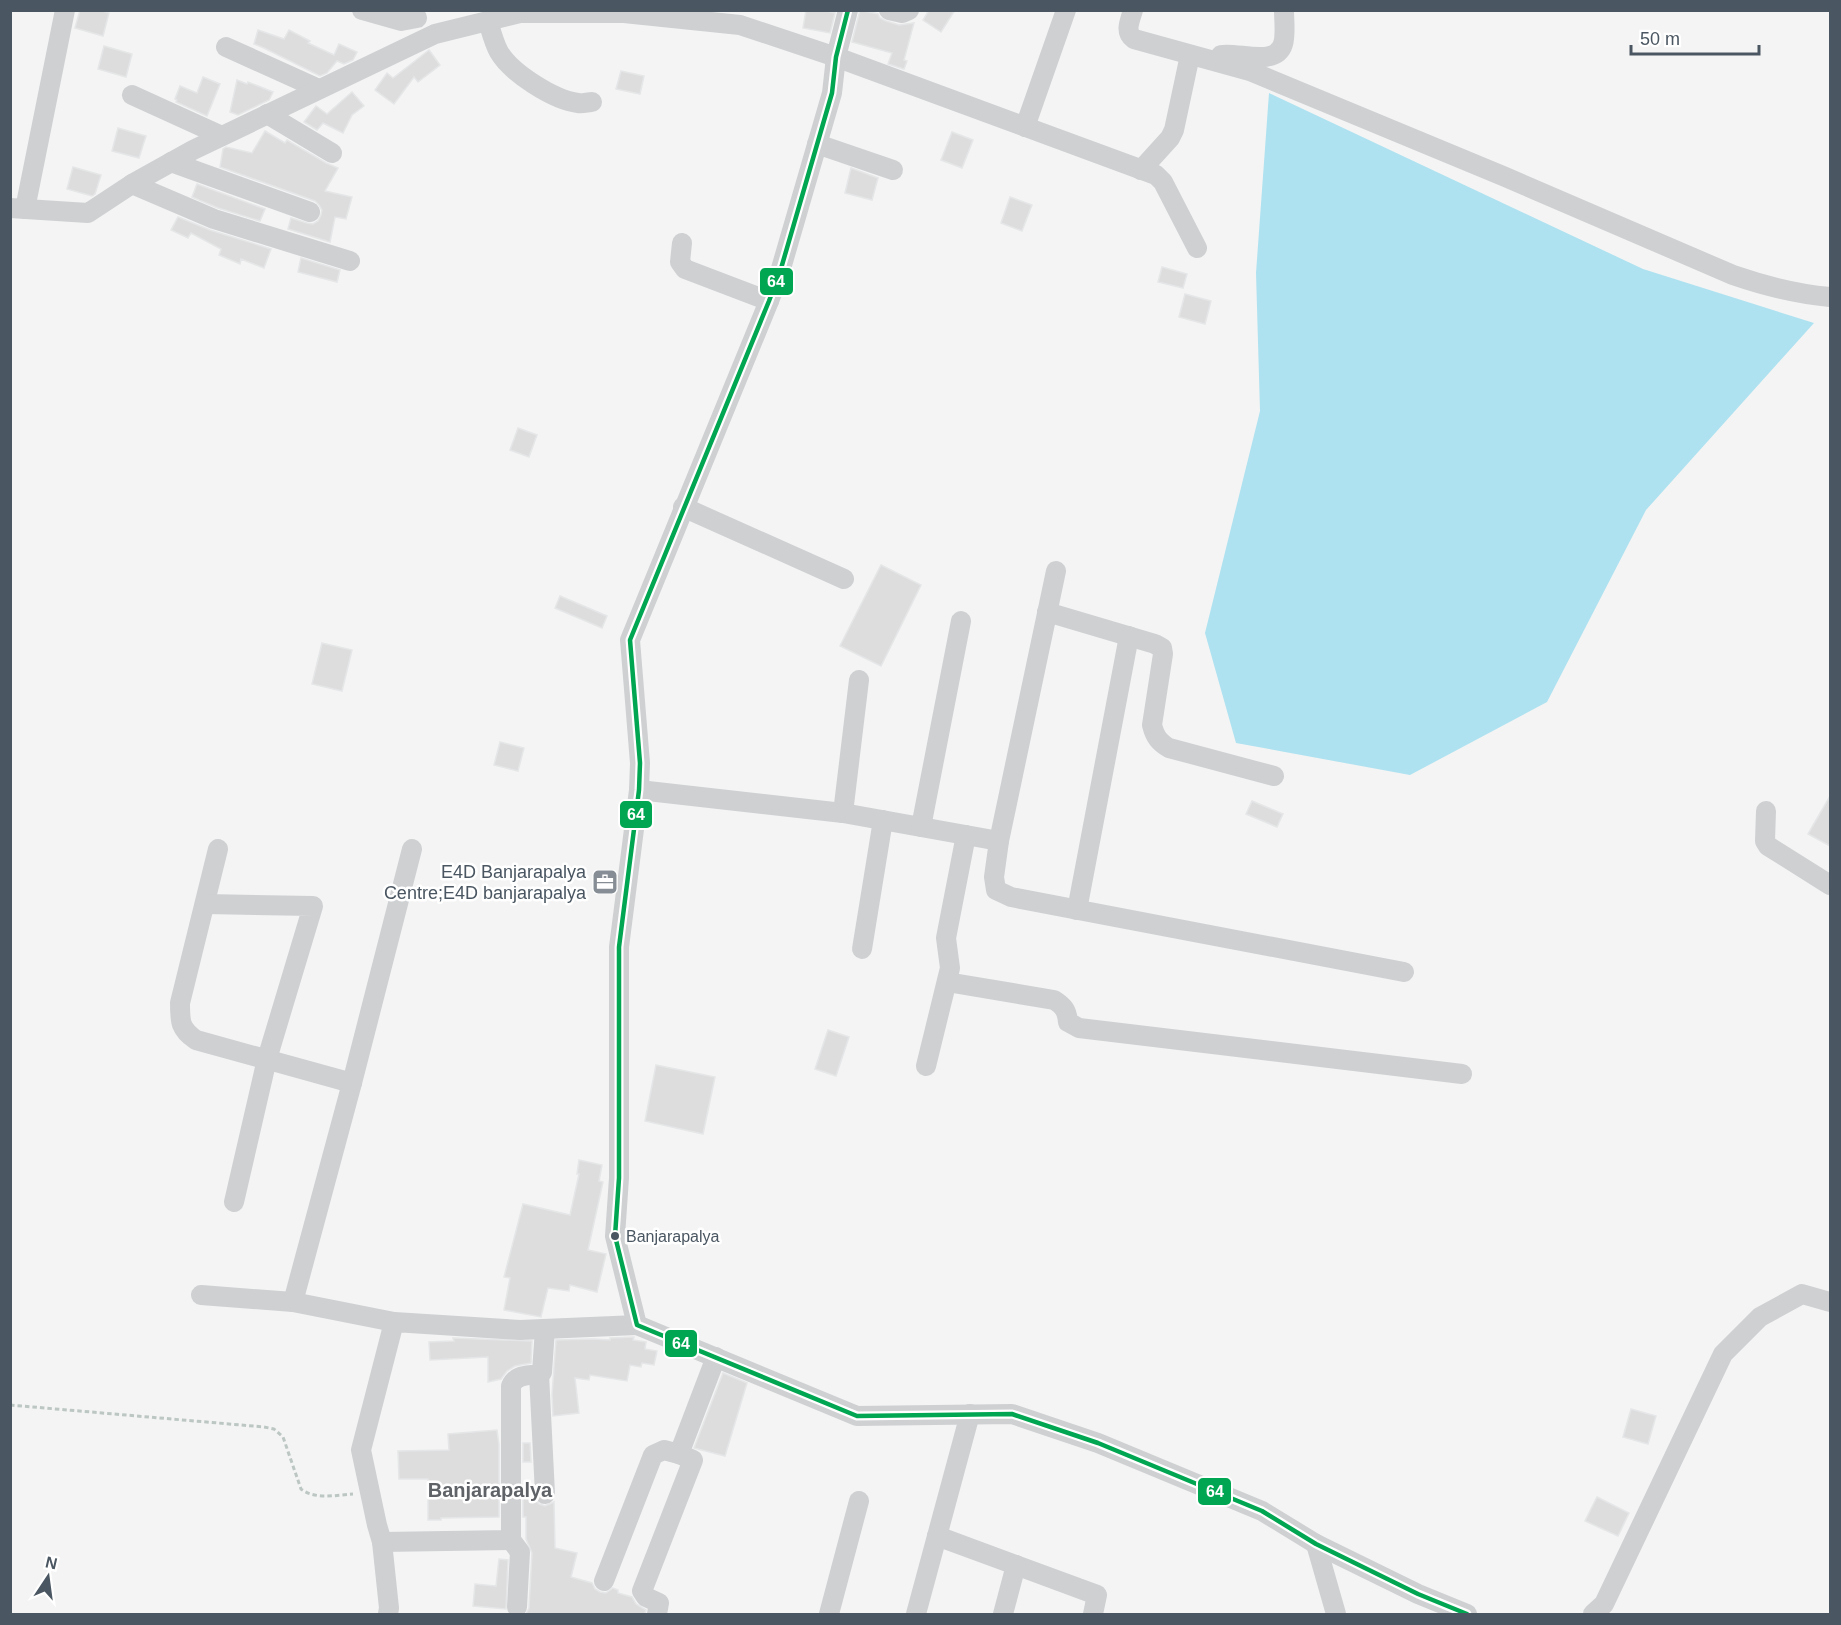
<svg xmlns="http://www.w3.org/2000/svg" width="1841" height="1625" font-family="Arial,sans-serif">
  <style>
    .water { fill: #aee2f0 }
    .building { fill: #ddddde; stroke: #e5e6e7; stroke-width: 1.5 }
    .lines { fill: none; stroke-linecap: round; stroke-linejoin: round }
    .path { stroke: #bcc7c4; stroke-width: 3; stroke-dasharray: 4.5 3; stroke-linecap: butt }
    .minor { stroke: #ced0d2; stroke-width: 20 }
    .bus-1-casing { stroke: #fff; stroke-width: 9 }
    .bus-1 { stroke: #00a651; stroke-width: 4.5 }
    .bus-dot { fill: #4a5661; stroke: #fff; stroke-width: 2 }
    .labels { text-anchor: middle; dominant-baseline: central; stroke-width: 5; stroke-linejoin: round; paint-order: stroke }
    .bus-label { font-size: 16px; fill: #4a5661; stroke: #fff; text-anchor: start }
    .poi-label { font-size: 18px; fill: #4a5661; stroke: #fff; text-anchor: end }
    .neighbourhood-label { font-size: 20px; font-weight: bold; fill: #5f6368; stroke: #fff }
    .line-badge { stroke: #fff; stroke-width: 2 }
    .badge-label { font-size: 16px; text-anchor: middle; font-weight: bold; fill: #fff }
  </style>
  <rect width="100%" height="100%" fill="#f4f4f4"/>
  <polygon class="water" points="1269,93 1643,269 1814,323 1646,510 1547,702 1410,775 1236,743 1205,633 1260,411 1256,273"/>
  <g class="building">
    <polygon points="80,10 100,10 109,13 103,36 75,28"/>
    <polygon points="806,10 823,10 835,13 830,33 803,28"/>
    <polygon points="860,10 878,14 880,18 886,21 899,25 914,23 904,60 907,61 904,69 888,64 892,53 852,42"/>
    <polygon points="929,10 955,10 941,32 923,20"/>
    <polygon points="258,30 284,39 289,30 310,41 308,43 334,55 339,44 357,52 353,60 344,64 337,61 327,73 320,76 264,48 254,44"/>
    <polygon points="104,46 132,54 126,77 98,69"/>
    <polygon points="429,50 440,65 418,82 414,77 394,104 375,90 387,73 393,78"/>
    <polygon points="621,71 644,76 640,94 616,89"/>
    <polygon points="203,77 220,84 207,116 176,102 177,100 175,99 180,86 197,93"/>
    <polygon points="237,80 247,84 248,82 273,92 269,100 238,115 230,112"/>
    <polygon points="352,92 364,106 352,115 343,133 323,123 317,130 304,122 316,106 327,114"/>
    <polygon points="118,128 146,136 139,158 112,151"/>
    <polygon points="265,131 285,143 287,140 326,163 338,168 325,191 352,197 346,219 335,217 330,242 288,229 291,218 307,223 313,224 318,221 321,215 322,210 319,205 315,201 220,167 223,149 226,147 252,153"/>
    <polygon points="952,132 973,140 962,168 941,160"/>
    <polygon points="73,167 101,175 95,194 92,196 67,189"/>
    <polygon points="851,168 878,178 872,200 845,193"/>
    <polygon points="197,184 265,209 260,221 218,208 192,197"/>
    <polygon points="1010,197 1032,205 1022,231 1001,223"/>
    <polygon points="178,217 210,230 271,249 264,268 241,259 240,264 219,255 221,249 191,233 188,238 171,230"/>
    <polygon points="301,258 340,270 337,282 298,272"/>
    <polygon points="1162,267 1187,274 1183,288 1158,282"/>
    <polygon points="1185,294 1211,301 1205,324 1179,317"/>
    <polygon points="518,428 537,435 529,457 510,450"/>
    <polygon points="881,565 921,585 881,666 840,646"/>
    <polygon points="560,596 607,616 602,628 555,608"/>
    <polygon points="322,643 352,650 342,691 312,684"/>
    <polygon points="500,742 524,748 518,771 494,765"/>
    <polygon points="1830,796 1830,846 1808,834"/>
    <polygon points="1252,801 1283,814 1277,827 1246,814"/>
    <polygon points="828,1030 849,1037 836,1076 815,1069"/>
    <polygon points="656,1065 715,1077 703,1134 645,1121"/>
    <polygon points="579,1160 602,1165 599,1181 603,1182 588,1250 606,1254 597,1292 570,1285 569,1291 548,1288 541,1317 504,1310 510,1278 504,1277 523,1204 570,1215 579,1174 577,1174"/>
    <polygon points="634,1337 633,1340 646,1342 645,1349 657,1351 654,1365 642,1363 641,1367 630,1365 627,1381 590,1375 589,1380 575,1378 579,1413 553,1416 552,1395 556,1340 593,1339 610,1340 610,1338"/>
    <polygon points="453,1338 532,1341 531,1363 515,1366 507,1371 501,1379 488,1382 488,1357 430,1360 429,1342 454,1341"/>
    <polygon points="723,1373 747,1383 725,1456 694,1448"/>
    <polygon points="1631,1409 1656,1416 1648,1444 1623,1437"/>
    <polygon points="497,1430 499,1445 499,1517 441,1518 441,1520 428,1520 428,1479 399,1479 398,1451 449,1450 448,1434"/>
    <polygon points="523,1443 530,1443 531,1462 523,1462"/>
    <polygon points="523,1497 534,1497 539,1504 545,1506 554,1502 555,1548 577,1553 571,1577 592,1583 595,1589 600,1592 606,1593 613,1588 618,1590 618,1593 632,1597 636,1604 646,1610 645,1614 526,1614 529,1608 532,1553 526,1539 526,1517 523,1517"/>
    <polygon points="1597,1497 1629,1513 1618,1536 1585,1521"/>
    <polygon points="499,1559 508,1560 506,1609 473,1606 475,1584 496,1586"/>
  </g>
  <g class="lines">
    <path class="path" d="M10,1405L264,1427L274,1429L283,1437L301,1489C315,1500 337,1495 353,1494"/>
    <g class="minor">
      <polyline points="362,10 401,21 417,18"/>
      <polyline points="848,10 836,57 832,93 780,272 769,301 630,640 640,763 639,790 619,947 619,1178 615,1236 637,1325 857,1416 1012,1414 1098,1443 1262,1511 1316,1544 1418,1594 1467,1614"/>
      <polyline points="889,10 902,13 909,10"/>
      <path d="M1133,10C1130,21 1124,32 1134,39L1250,71L1503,176L1733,275C1765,286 1797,294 1830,297"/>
      <path d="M488,21C491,31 494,43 499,52C511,73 554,100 578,103C582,104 588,102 592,102"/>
      <polyline points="226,47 319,89"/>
      <path d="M1221,55C1239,52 1276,67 1283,44C1286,35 1284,21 1284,10"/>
      <polyline points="132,95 222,136"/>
      <polyline points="267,114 332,153"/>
      <polyline points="1025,127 1066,10"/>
      <polyline points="817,144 893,170"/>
      <polyline points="171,162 310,212"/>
      <polyline points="1141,170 1170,138 1174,130 1190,55"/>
      <polyline points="132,184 214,219 350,261"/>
      <polyline points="10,208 88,213 132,184 193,150 435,34 520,13 624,13 740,25 836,57 1156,175 1163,182 1197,248"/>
      <polyline points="25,209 65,10"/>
      <polyline points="682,243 680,262 685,269 769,301"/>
      <polyline points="683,507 844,579"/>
      <polyline points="1056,571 999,841 994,877 996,890 1011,897 1404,972"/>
      <path d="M1047,612L1155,644L1162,648L1163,654L1152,725C1155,737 1159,742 1169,748L1274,776"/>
      <polyline points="639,790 843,813 999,841"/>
      <polyline points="1766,811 1765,841 1768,846 1830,885"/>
      <polyline points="843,813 859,680"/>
      <polyline points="921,827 961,621"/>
      <path d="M218,849L180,1003C180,1022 180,1029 196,1040L352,1083"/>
      <polyline points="205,904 313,906 267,1059 234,1202"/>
      <polyline points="1077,910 1129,636"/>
      <polyline points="862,949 883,820"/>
      <path d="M947,982L1054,1000C1064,1006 1067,1011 1068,1022L1079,1028L1462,1074"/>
      <polyline points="926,1066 950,968 946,938 966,835"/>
      <polyline points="201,1295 293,1302 394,1322"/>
      <polyline points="293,1302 352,1083 412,849"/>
      <polyline points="539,1374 545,1494"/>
      <polyline points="937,1536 1097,1595 1093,1614"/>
      <polyline points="511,1540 520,1552 517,1607"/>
      <path d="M382,1542L511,1540V1386C516,1374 528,1376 539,1374L542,1372L545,1329"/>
      <polyline points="1316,1544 1336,1614"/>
      <polyline points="604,1581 653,1455 664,1450 679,1454"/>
      <polyline points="388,1614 389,1608 382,1542 377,1525 361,1450 394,1322 520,1330 637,1325"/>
      <polyline points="657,1614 659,1603 646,1597 642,1591 693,1460 679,1454 716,1357"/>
      <polyline points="829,1614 859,1501"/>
      <polyline points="916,1614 970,1414"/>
      <polyline points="1003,1614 1016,1565"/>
      <polyline points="1593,1614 1604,1604 1723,1354 1760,1317 1802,1294 1830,1302"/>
    </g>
    <g class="bus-1-casing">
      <polyline id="bus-1" points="848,10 836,57 832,93 780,272 769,301 630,640 640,763 639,790 619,947 619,1178 615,1236 637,1325 857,1416 1012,1414 1098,1443 1262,1511 1316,1544 1418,1594 1467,1614"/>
    </g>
    <use href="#bus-1" class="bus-1"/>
  </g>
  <defs>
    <g id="office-square" transform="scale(1.35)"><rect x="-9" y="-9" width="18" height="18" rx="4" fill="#868d94" stroke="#fff"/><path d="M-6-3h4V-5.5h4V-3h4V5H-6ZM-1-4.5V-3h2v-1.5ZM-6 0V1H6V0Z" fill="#fff"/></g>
  </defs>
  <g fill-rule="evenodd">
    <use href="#office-square" x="605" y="882"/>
  </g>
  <circle class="bus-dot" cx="615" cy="1236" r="5"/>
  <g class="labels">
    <g class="bus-label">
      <text x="626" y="1236">Banjarapalya</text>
    </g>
    <g class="poi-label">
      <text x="586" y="872">E4D Banjarapalya<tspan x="586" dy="21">Centre;E4D banjarapalya</tspan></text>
    </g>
    <g class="neighbourhood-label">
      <text x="490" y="1490">Banjarapalya</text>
    </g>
  </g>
  <g class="line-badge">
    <rect x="759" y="267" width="35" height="29" rx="6" fill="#00a651"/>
    <rect x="619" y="800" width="34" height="29" rx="6" fill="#00a651"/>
    <rect x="664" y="1329" width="34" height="29" rx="6" fill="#00a651"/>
    <rect x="1197" y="1477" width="35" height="29" rx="6" fill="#00a651"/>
  </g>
  <g class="badge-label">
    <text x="776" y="287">64</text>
    <text x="636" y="820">64</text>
    <text x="681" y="1349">64</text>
    <text x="1215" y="1497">64</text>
  </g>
  <rect width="1841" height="1625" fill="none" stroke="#4a5661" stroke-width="24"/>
  <g transform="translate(48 1577) rotate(13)" stroke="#ffffff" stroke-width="4.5" paint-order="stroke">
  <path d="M0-4.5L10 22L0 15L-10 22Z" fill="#4a5661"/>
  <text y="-9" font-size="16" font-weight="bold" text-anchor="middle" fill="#4a5661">N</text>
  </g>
  <path d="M1631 45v9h128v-9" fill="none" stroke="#4a5661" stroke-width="3"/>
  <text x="1640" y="45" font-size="18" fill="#4a5661" stroke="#ffffff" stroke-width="4.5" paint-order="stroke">50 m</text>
</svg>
